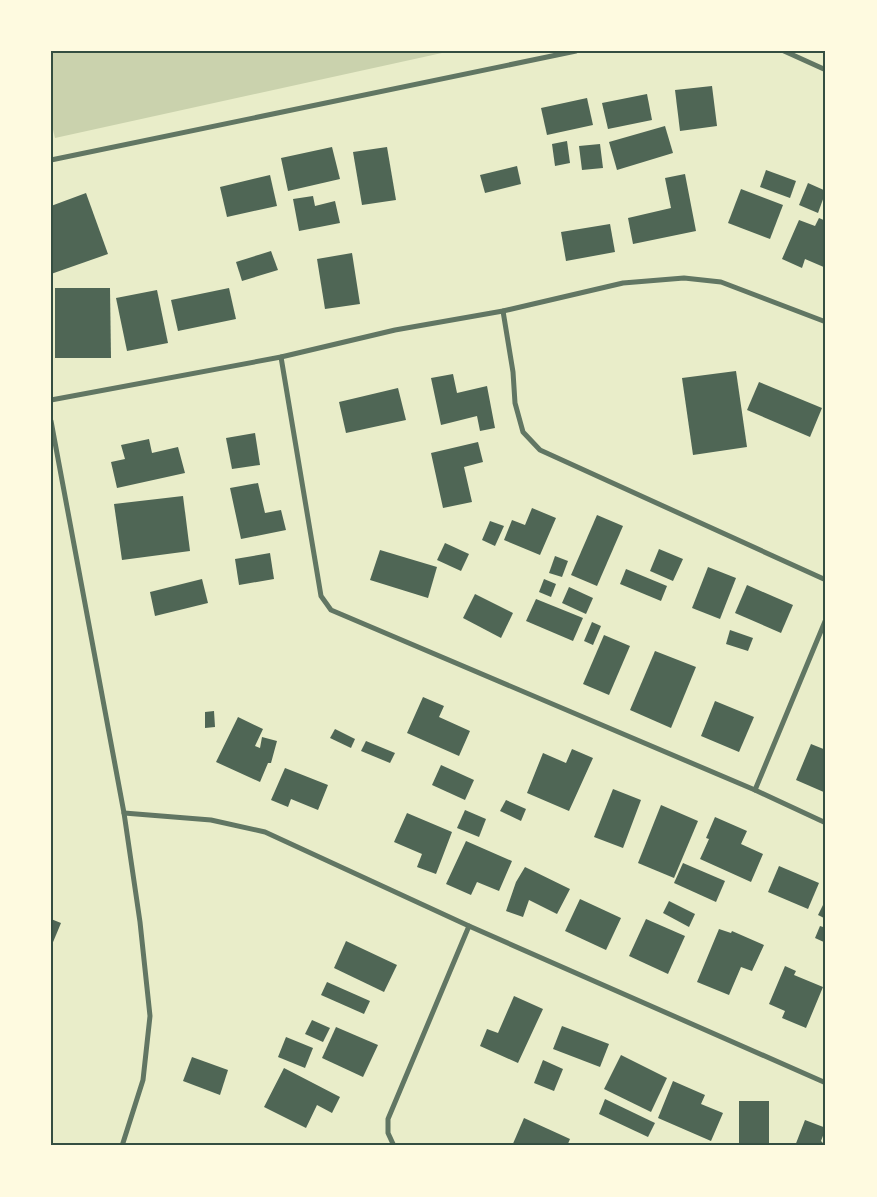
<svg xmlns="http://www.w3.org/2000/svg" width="877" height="1197" font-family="Merriweather,serif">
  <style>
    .green { fill: #cad2ad }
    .building { fill: #4f6655 }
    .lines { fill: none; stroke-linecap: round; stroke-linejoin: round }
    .minor { stroke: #617663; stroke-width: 5 }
    .neatline { fill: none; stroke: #344e41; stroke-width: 2 }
  </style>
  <rect width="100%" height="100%" fill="#e9edc9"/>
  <polygon class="green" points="51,51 451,51 55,138 51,121"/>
  <g class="building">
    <polygon points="712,86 717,126 680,131 675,90"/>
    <polygon points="647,94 652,120 608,129 602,103"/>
    <polygon points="587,98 593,125 547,135 541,108"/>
    <polygon points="665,126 673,153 617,170 609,142"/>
    <polygon points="567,141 570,163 555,166 552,144"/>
    <polygon points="600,144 603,168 582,170 579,146"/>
    <polygon points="332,147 340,179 288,191 281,158"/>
    <polygon points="387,147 396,200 362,205 353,152"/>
    <polygon points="517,166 521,184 485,193 480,175"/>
    <polygon points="766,170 796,181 790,198 760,187"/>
    <polygon points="685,174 696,231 633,244 628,218 671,208 665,178"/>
    <polygon points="270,175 277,206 227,217 220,187"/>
    <polygon points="808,183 826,191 818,213 799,205"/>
    <polygon points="741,189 783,205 770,239 728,223"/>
    <polygon points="86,193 108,254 51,274 51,206"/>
    <polygon points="313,196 315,206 335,201 340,223 299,231 293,199"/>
    <polygon points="819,218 826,221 826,268 805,259 802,268 782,259 799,220 815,226"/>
    <polygon points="610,224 615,252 566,261 561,232"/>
    <polygon points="271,251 278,270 242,281 236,262"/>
    <polygon points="352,253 360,304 325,309 317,259"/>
    <polygon points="55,288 110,288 111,358 55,358"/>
    <polygon points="229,288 236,319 178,331 171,300"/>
    <polygon points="157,290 168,343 127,351 116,298"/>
    <polygon points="736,371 747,447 693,455 682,378"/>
    <polygon points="453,374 457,393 487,386 495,428 480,431 477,416 441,425 431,378"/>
    <polygon points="759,382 822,408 810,437 747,410"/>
    <polygon points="398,388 406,420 346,433 339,402"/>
    <polygon points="255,433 260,465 232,469 226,438"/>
    <polygon points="149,439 152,453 178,447 185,473 117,488 111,462 125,459 121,445"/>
    <polygon points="478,442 483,462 464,467 472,502 443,508 431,453"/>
    <polygon points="258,483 265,513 281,510 286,530 241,539 230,488"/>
    <polygon points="183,496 190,551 122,560 114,504"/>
    <polygon points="532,508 556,518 540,555 504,540 512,520 525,525"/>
    <polygon points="597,515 623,526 597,586 571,575"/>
    <polygon points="490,521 504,526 495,546 482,540"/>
    <polygon points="445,543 469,554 461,571 437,560"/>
    <polygon points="659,549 683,559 673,581 650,571"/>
    <polygon points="380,550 437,567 428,598 370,580"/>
    <polygon points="270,553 274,579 239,585 235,559"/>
    <polygon points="555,556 568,561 562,577 549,573"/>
    <polygon points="708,567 736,578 720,619 692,608"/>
    <polygon points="626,569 667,586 661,601 620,584"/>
    <polygon points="202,579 208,603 155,616 150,592"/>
    <polygon points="544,579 556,584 551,597 539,592"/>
    <polygon points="747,585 793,605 781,633 735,613"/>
    <polygon points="569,587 593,598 586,614 562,603"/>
    <polygon points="475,594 513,613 501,638 463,618"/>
    <polygon points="536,599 583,618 573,641 526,621"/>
    <polygon points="592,622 601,626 593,645 584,641"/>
    <polygon points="730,630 753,638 748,651 726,644"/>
    <polygon points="604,635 630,646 609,695 583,684"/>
    <polygon points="655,651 696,667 671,728 630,710"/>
    <polygon points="423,697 444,706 439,717 470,731 459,756 407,733"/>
    <polygon points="715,701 754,717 739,752 701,736"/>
    <polygon points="214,711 215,727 205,728 205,712"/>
    <polygon points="238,717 263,729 255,746 260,748 262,737 277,741 271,763 268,763 260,782 216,762"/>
    <polygon points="335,729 355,739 351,748 330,738"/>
    <polygon points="366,741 395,753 390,763 361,751"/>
    <polygon points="811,744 826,750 826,793 796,780"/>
    <polygon points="572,749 593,758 569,811 527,793 543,753 566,763"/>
    <polygon points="441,765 474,780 465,800 432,785"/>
    <polygon points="285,768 328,785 318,810 291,799 288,807 271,800"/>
    <polygon points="613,789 641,800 623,848 594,837"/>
    <polygon points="506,800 526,809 521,821 500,811"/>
    <polygon points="661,805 698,821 674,878 638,863"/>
    <polygon points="465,810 486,819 479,837 457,828"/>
    <polygon points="407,813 452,832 436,874 417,867 422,854 394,842"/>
    <polygon points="715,817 747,831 741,844 763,854 751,882 700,859 709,839 706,838"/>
    <polygon points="466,841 512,861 499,891 477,882 471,895 446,884"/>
    <polygon points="683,863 725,881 716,902 674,883"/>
    <polygon points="779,866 819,883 808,909 768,892"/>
    <polygon points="525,867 570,889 557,914 529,900 523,917 506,911 516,882"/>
    <polygon points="580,899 621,918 606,950 565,931"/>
    <polygon points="826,899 826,919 818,915"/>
    <polygon points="669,901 695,914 689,927 663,913"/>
    <polygon points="51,919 61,923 51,947"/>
    <polygon points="646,919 685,936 668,974 629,956"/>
    <polygon points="820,926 826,928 826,943 815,938"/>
    <polygon points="719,929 731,933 732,931 764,945 752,971 741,967 729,995 697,982"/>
    <polygon points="346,941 397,965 384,992 334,968"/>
    <polygon points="785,966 796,971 794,975 823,987 806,1028 782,1018 785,1011 769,1004"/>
    <polygon points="327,982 370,1001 364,1014 321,995"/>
    <polygon points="514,996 543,1009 518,1063 480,1046 487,1029 498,1033"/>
    <polygon points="312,1020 330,1028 323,1042 305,1034"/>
    <polygon points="562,1026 609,1044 600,1067 553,1049"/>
    <polygon points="336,1027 378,1045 363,1077 322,1058"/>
    <polygon points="286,1037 313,1048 305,1068 278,1057"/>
    <polygon points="621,1055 667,1078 651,1112 604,1089"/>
    <polygon points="192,1057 228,1070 220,1095 183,1081"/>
    <polygon points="543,1060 563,1069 554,1091 534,1083"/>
    <polygon points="284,1068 340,1097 332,1113 317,1105 306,1128 264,1107"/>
    <polygon points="673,1081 705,1095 701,1104 723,1113 711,1141 658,1118"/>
    <polygon points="605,1099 655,1123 648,1137 599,1114"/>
    <rect x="739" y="1101" width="30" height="45"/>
    <polygon points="524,1118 570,1139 567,1146 512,1146"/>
    <polygon points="805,1120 826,1128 821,1141 826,1146 795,1146"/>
  </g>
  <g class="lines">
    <g class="minor">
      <polyline points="784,51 826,70"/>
      <polyline points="51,160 576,51"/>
      <polyline points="503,311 513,372 515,403 523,432 540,450 826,580"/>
      <polyline points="281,357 321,596 331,610 755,790 826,823"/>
      <polyline points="51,400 281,357 395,330 503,311 623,283 684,278 721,282 826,322"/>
      <polyline points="51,421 124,813 140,922 150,1016 143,1080 122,1146"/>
      <polyline points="755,790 826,619"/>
      <polyline points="124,813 211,820 265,832 469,926 826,1083"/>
      <polyline points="394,1146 388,1133 388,1119 469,926"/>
    </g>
  </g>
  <rect width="877" height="1197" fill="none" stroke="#fefae0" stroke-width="105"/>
  <rect x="52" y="52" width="772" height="1092" class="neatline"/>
</svg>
